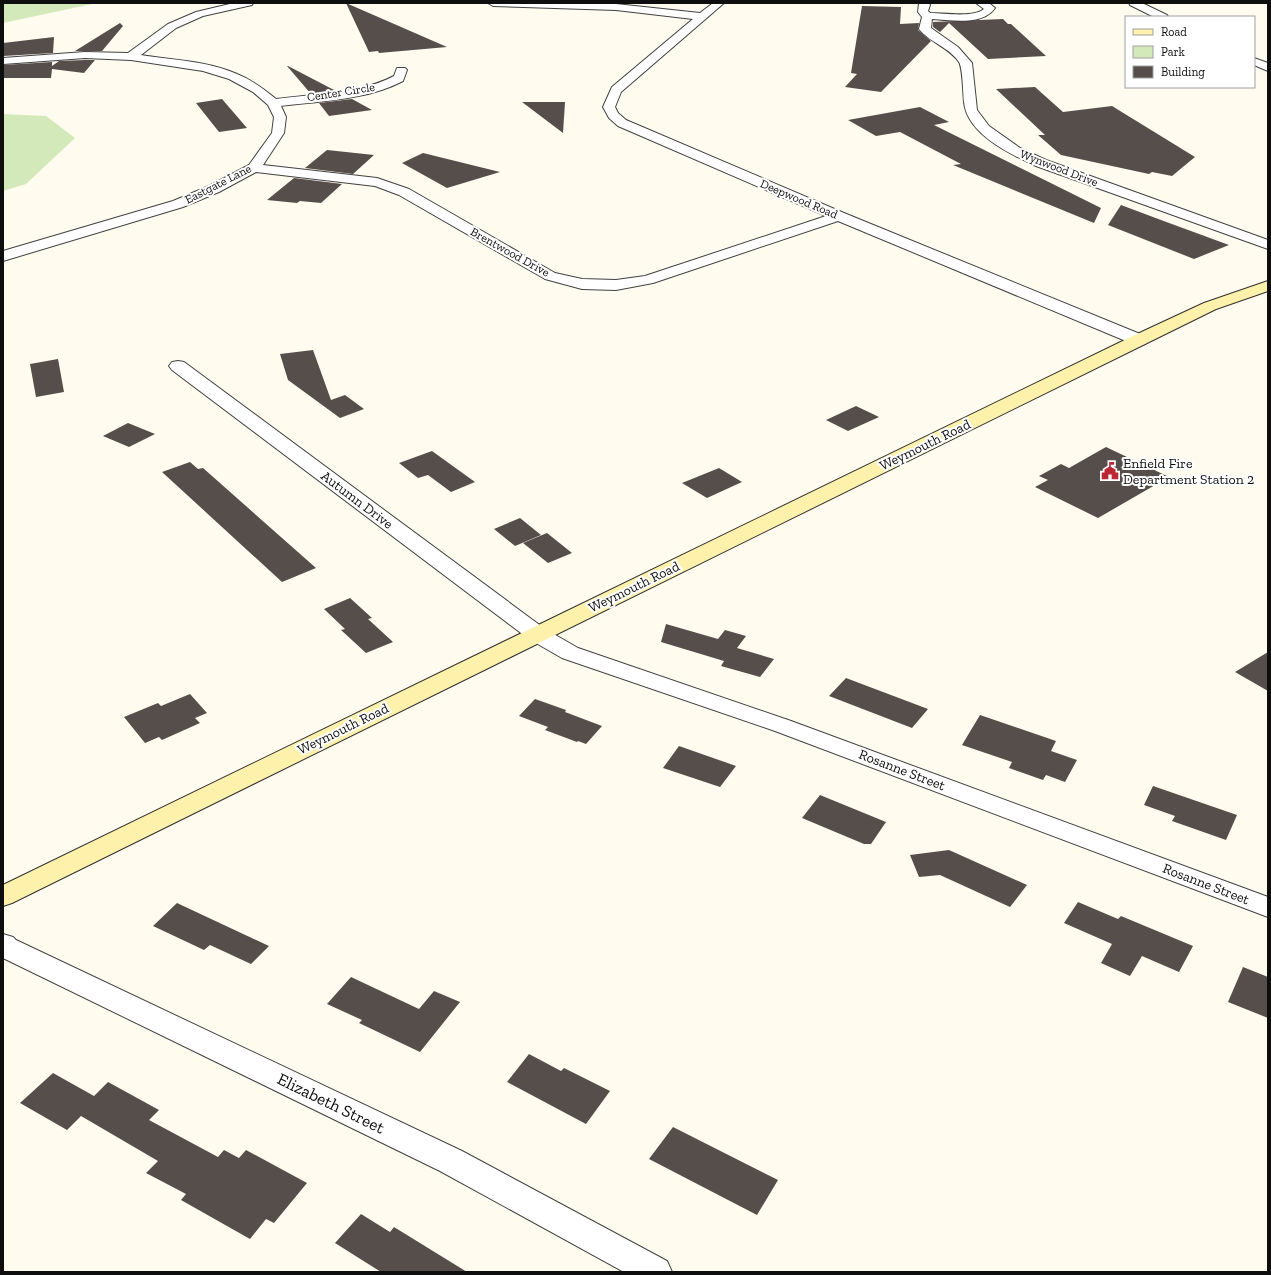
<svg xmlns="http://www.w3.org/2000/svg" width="1271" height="1275" font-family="'Zilla Slab',serif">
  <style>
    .green { fill: #d4e9b9 }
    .building { fill: #564e4a }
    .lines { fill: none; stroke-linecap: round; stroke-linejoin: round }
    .street-casing { stroke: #414141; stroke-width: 2 }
    .secondary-casing { stroke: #303030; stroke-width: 2 }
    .street { fill: #fff; fill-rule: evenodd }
    .secondary { fill: #fef1ab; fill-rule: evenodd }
    .labels { text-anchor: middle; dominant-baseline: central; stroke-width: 4; stroke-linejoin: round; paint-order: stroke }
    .far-street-label { font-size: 12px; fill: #0e0e0e; stroke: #fff }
    .street-label { font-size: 14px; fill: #0e0e0e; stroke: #fff }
    .poi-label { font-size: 14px; fill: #0e0e0e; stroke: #fff; text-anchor: start }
    .near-street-label { font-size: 17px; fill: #0e0e0e; stroke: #fff }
  </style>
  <rect width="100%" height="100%" fill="#fffbef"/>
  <g class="green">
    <polygon points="3,3 90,3 92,4 3,23"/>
    <polygon points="3,114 46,116 75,138 26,184 3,191"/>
  </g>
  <g class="building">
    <polygon points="346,3 447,47 379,53 378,51 369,52"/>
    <polygon points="862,6 901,7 900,24 919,23 918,30 931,41 881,92 845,87 857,74 851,73"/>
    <polygon points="1003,19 1008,24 1011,24 1046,56 988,59 949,23 940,32 933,27 933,22"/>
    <polygon points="120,23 123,26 102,51 75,51"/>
    <polygon points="54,37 53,53 3,56 3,43"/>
    <polygon points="85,60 95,60 84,73 52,69 51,78 3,78 3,65 52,62 52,66 59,61"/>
    <polygon points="287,66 288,66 336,91 311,94"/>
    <polygon points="1035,87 1063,112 1112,106 1195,157 1172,176 1152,172 1149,174 1061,155 1038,135 1045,135 996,89"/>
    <polygon points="222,99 247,128 219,132 196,103"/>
    <polygon points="352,99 372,110 329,116 319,103"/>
    <polygon points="522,102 565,102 563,133"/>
    <polygon points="920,107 949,122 934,125 1101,208 1094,223 953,165 961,164 900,132 876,136 848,120"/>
    <polygon points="327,150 374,155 353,174 305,168"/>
    <polygon points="423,153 500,172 447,188 402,163"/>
    <polygon points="294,178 342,184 321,203 300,201 297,203 267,200"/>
    <polygon points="1121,205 1161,220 1229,245 1194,259 1108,225"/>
    <polygon points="313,350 331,400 345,395 364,409 340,418 288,380 280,354"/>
    <polygon points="58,359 64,392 36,397 30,364"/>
    <polygon points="856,406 879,417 848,431 826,420"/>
    <polygon points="128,423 155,434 129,447 103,436"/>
    <polygon points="1106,447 1169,477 1098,518 1035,487 1048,480 1039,476 1061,464 1069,468"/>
    <polygon points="432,451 475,482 451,492 428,475 418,478 399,463"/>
    <polygon points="190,462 198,469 203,468 316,568 282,582 162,472"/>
    <polygon points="719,468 742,482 707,498 682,483"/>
    <polygon points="520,518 541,535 515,546 494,529"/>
    <polygon points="547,533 572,553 548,563 523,543"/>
    <polygon points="350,598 372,618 368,619 393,642 366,653 341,630 345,629 324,609"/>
    <polygon points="666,624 718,639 725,630 746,636 737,648 774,659 760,677 721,666 724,661 661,642"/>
    <polygon points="1268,652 1268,691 1235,672"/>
    <polygon points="846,678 928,709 912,728 829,696"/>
    <polygon points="190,694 207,713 195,718 200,723 162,740 159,737 145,743 124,717 158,703 161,706"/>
    <polygon points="535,699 566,710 565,712 602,726 586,744 578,741 577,742 545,730 548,727 519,716"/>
    <polygon points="980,715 1056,741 1051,751 1077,760 1065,782 1046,775 1043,780 1009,768 1012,762 962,745"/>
    <polygon points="679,746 736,766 720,787 663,768"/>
    <polygon points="1153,786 1237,815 1226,840 1172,821 1175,816 1144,805"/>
    <polygon points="820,795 886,822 871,844 864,844 802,818"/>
    <polygon points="949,850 1027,885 1010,907 940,875 919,877 910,855"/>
    <polygon points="1078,902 1118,919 1121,916 1193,946 1179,972 1142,956 1130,976 1101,963 1112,944 1064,923"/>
    <polygon points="177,903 269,946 251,964 210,945 204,950 153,926"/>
    <polygon points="1243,967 1268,977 1268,1018 1228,1002"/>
    <polygon points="351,977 419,1009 434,991 460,1002 420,1052 359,1023 362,1020 327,1004"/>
    <polygon points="529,1054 561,1071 564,1068 610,1091 586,1124 507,1082"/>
    <polygon points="53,1073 94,1096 108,1082 159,1110 149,1120 218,1157 224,1150 239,1158 246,1150 307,1183 274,1223 266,1219 250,1239 181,1200 186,1194 146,1173 158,1161 81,1116 67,1130 20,1103"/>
    <polygon points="673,1127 778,1180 757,1215 649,1159"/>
    <polygon points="361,1214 390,1232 394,1227 467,1272 381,1272 335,1243"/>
  </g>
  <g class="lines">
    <g class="street-casing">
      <g id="street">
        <path d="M234,3H253L252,5L203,16L176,28L141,55C172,60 208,61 237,74C252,80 264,89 276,99C313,94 360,94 394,76L397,68H405L407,70L403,81C367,100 321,101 281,106L286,117L284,133L263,165L377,178L409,189L555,273L582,279L616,280L645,276L826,216L618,126L609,118L603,107L612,87L693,19L616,10L493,6L488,3L616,4L700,13L713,3H724L621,92L615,107L618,113L626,120L844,213L1145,336L1147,340L1145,344L1139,345L1133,344L838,221L653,283L616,290L582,289L545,279L399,195L375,186L256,172L219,192L183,207L3,261V251L173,201L209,186L249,165L272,133L274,117L268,105L253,92L229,79L203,71L131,60L85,58L3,64V58L85,52L128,53L168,24L196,12Z"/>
        <path d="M919,3H929L930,5L928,11L930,13C944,13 973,18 984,9L976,3H989L995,8C983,26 951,20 932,19L931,28L958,47L972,63L977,110L989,126L1020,148L1046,160L1268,240V249L1036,166C1010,154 967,134 964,102C963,93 963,69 959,62C949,47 929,42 919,29L922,17L918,12Z"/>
        <polygon points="1129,3 1142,3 1167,15 1168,17 1154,17 1130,5"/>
        <polygon points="1254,58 1268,63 1268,71 1254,65"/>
        <polygon points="178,361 184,362 545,629 578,648 791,721 1268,897 1268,917 775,731 562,658 529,639 172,370 169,366 172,362"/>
        <polygon points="3,934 13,937 16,940 462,1151 667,1261 672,1272 624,1272 440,1171 3,958"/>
      </g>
    </g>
    <g class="secondary-casing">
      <polygon id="secondary" points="1268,281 1268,291 1216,309 1145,344 12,903 3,906 3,885 1133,336 1204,303"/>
    </g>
    <use href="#street" class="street"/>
    <use href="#secondary" class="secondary"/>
  </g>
  <defs>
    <g id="civic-bare" transform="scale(1.38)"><path d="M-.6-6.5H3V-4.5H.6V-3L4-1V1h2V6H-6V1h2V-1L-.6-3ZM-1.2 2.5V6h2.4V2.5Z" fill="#bc2734" stroke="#fff" stroke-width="2.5" paint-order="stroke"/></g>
  </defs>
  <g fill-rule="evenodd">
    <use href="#civic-bare" x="1110" y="471"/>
  </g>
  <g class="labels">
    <g class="far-street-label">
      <text transform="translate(341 92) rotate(-9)">Center Circle</text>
      <text transform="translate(1059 168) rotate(21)">Wynwood Drive</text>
      <text transform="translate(218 184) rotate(-27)">Eastgate Lane</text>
      <text transform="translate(799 199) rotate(23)">Deepwood Road</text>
      <text transform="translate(510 252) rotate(29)">Brentwood Drive</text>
    </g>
    <g class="street-label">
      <text transform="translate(925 445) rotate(-26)">Weymouth Road</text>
      <text transform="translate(357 500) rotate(37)">Autumn Drive</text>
      <text transform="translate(634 587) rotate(-26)">Weymouth Road</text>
      <text transform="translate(343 729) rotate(-26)">Weymouth Road</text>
      <text transform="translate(902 770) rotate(21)">Rosanne Street</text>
      <text transform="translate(1206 884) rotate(21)">Rosanne Street</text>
    </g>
    <g class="poi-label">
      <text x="1123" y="463">Enfield Fire<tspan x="1123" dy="16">Department Station 2</tspan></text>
    </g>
    <g class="near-street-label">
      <text transform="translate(331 1103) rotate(26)">Elizabeth Street</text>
    </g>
  </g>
  <rect width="1271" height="1275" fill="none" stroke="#0e0e0e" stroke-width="8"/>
  <rect x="1125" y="16" width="130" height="72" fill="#ffffff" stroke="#9f9f9f"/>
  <rect x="1133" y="29" width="20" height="6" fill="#fef1ab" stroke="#9f9f9f"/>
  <text x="1161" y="36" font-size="12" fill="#0e0e0e">Road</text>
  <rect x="1133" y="46" width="20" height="12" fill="#d4e9b9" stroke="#9f9f9f"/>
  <text x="1161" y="56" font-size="12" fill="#0e0e0e">Park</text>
  <rect x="1133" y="66" width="20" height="12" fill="#564e4a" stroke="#9f9f9f"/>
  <text x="1161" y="76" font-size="12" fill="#0e0e0e">Building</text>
</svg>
